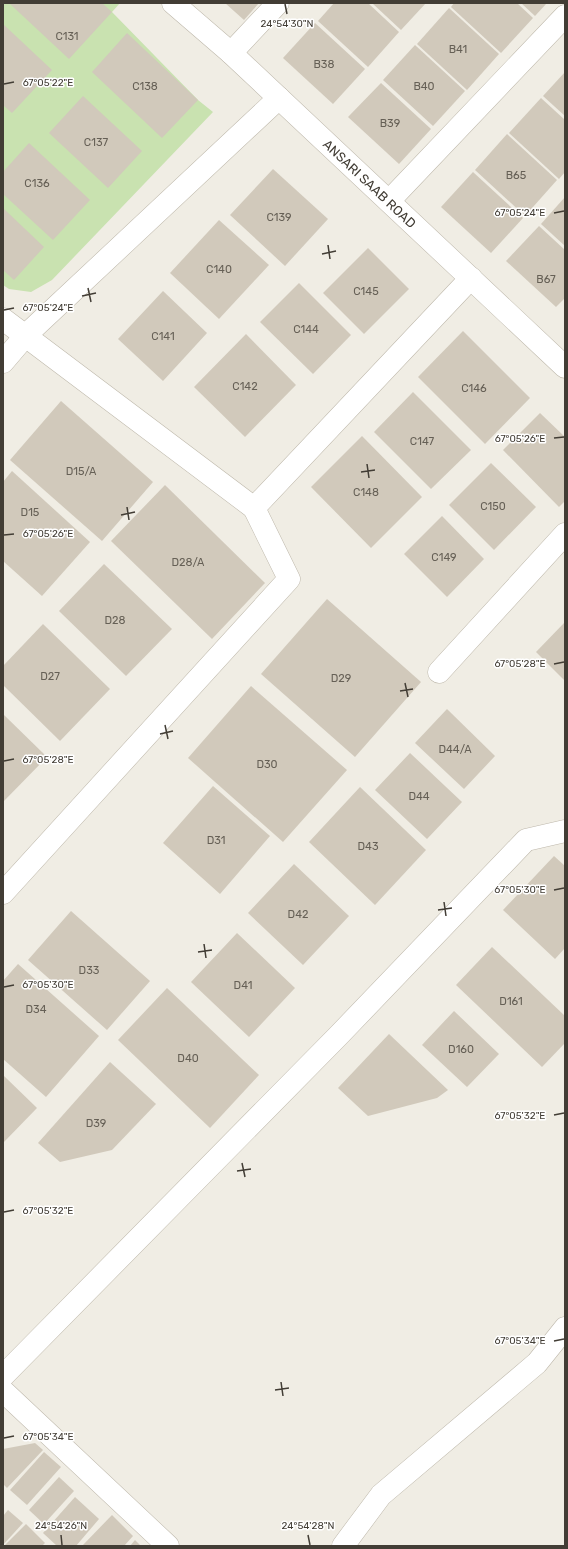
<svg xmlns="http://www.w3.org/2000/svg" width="568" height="1549" font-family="Rubik,sans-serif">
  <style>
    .green { fill: #c9e2b0 }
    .building { fill: #d1c9bb }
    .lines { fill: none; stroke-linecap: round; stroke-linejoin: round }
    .minor-casing { stroke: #beb8ab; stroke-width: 23 }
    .minor { stroke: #fff; stroke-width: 22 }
    .ticks { fill: none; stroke: #423d35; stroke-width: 1.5 }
    .labels { text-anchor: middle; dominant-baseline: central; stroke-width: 3; stroke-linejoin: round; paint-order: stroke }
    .number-label { font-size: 11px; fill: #666056 }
    .street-label { font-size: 13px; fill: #423d35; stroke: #fff }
    .ticks-label { font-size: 10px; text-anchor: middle; fill: #423d35; stroke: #fff; stroke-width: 3; stroke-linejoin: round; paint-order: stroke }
  </style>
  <rect width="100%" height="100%" fill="#f0ede4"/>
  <polygon class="green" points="3,3 120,3 112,12 198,100 213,112 52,280 31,292 9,289 3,285"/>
  <g class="building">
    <polygon points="9,3 102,3 112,12 69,59"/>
    <polygon points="225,3 259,3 244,20"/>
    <polygon points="334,3 368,3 399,32 368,67 318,21"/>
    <polygon points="372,3 426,3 401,30"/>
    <polygon points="454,3 517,3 533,18 501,53 451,7"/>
    <polygon points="521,3 547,3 535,16"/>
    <polygon points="449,8 499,54 467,90 417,44"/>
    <polygon points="315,23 365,69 333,104 283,58"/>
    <polygon points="3,24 52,70 12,113 3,105"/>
    <polygon points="127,33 198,100 162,138 92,72"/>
    <polygon points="415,45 465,91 433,126 383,80"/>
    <polygon points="565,72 565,116 543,96"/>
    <polygon points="381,83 431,129 399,164 348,117"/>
    <polygon points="83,96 142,151 108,188 49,133"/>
    <polygon points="541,98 565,120 565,172 559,179 509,133"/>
    <polygon points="507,134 557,180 525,216 475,170"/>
    <polygon points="29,143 90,200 53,240 3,194 3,172"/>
    <polygon points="273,169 328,219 285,266 230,215"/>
    <polygon points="473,172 523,218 491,253 441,207"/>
    <polygon points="565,197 565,246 541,224"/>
    <polygon points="3,208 44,247 14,280 3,270"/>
    <polygon points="219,220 269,265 219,319 170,273"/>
    <polygon points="539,226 565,250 565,298 556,307 506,261"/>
    <polygon points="368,248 409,289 364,334 323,293"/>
    <polygon points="299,283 351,335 313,374 260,322"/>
    <polygon points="163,291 207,333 163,381 118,339"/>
    <polygon points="463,331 530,398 485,444 418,377"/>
    <polygon points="246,334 296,385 245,437 194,387"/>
    <polygon points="413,392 471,450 431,489 374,432"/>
    <polygon points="61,401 153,482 102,541 10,460"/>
    <polygon points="540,413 565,437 565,501 559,507 503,450"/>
    <polygon points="362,436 422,497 371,548 311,487"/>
    <polygon points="491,463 536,507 494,550 449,505"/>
    <polygon points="12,471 90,542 42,596 3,561 3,482"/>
    <polygon points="165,485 265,583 212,639 111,541"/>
    <polygon points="442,516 484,559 447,597 404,554"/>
    <polygon points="104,564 172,629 126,676 59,611"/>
    <polygon points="327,599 421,682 355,757 261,674"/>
    <polygon points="565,622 565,681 536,652"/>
    <polygon points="43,624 110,689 60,741 3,685 3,666"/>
    <polygon points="251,686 347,770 283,842 188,758"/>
    <polygon points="447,709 495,756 464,789 415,743"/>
    <polygon points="3,714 47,757 3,802"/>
    <polygon points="410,753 462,802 427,839 375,790"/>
    <polygon points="213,786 270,836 220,894 163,843"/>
    <polygon points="360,787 426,850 375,905 309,842"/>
    <polygon points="554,856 565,866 565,948 555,959 503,910"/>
    <polygon points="294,864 349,916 303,965 248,913"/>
    <polygon points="71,911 150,981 107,1030 28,960"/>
    <polygon points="237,933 295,988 249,1037 191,982"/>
    <polygon points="492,947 565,1016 565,1043 542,1067 456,985"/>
    <polygon points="18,964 99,1036 46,1097 3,1059 3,981"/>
    <polygon points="167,988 259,1075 210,1128 118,1040"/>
    <polygon points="454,1011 499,1054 467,1087 422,1045"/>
    <polygon points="389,1034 448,1090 437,1098 368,1116 338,1088"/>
    <polygon points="110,1062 156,1104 112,1150 60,1162 38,1143"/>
    <polygon points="3,1075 37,1108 3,1143"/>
    <polygon points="35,1443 43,1450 7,1488 3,1484 3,1449"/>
    <polygon points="44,1452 61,1467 27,1505 10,1490"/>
    <polygon points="59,1477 74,1491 44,1524 29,1510"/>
    <polygon points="75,1497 99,1519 76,1546 57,1546 43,1533"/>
    <polygon points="8,1510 23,1523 3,1545 3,1516"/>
    <polygon points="112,1515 133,1536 124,1546 82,1546"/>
    <polygon points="26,1524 45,1543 42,1546 4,1546"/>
    <polygon points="135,1540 141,1546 130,1546"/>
  </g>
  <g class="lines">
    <g class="minor-casing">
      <g id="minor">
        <path id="s1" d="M173,3L231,53L565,367"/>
        <polyline points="231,53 278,3"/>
        <polyline points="389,201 565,16"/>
        <polyline points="3,319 254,508"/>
        <polyline points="3,362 26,335 279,98"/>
        <polyline points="439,672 565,534"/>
        <polyline points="3,893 289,579 254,508 471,278"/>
        <polyline points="3,1376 339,1035 526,840 565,831"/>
        <polyline points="3,1391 168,1546"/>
        <polyline points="343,1546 381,1495 537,1363 565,1328"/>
      </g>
    </g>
    <use href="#minor" class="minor"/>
  </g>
  <path class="ticks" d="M285,4L287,14M4,84L14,82M554,213L564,211M328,245L330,259M322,254L336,251M88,288L91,302M82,296L96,293M4,310L14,308M554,438L564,437M367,464L369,478M361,472L375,470M127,507L129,520M121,515L135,512M4,535L14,534M554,664L564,662M405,683L408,697M400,691L413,689M165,725L168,739M160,734L173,731M4,761L14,759M554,890L564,888M444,902L446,916M438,910L452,908M204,944L206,958M198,952L212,950M4,987L14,985M554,1115L564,1113M242,1163L245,1177M237,1171L251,1169M4,1212L14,1210M554,1341L564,1339M281,1382L283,1396M275,1390L289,1388M4,1438L14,1436M61,1535L62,1545M308,1535L310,1545"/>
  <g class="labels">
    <g class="number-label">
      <text x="67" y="36">C131</text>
      <text x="458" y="49">B41</text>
      <text x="324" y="64">B38</text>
      <text x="145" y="86">C138</text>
      <text x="424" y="86">B40</text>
      <text x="390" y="123">B39</text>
      <text x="96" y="142">C137</text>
      <text x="516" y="175">B65</text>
      <text x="37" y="183">C136</text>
      <text x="279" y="217">C139</text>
      <text x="219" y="269">C140</text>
      <text x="546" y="279">B67</text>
      <text x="366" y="291">C145</text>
      <text x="306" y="329">C144</text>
      <text x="163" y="336">C141</text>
      <text x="245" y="386">C142</text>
      <text x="474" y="388">C146</text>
      <text x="422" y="441">C147</text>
      <text x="81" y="471">D15/A</text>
      <text x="366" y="492">C148</text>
      <text x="493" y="506">C150</text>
      <text x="30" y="512">D15</text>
      <text x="444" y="557">C149</text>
      <text x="188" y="562">D28/A</text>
      <text x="115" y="620">D28</text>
      <text x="50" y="676">D27</text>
      <text x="341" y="678">D29</text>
      <text x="455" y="749">D44/A</text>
      <text x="267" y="764">D30</text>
      <text x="419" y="796">D44</text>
      <text x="216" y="840">D31</text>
      <text x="368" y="846">D43</text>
      <text x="298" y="914">D42</text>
      <text x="89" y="970">D33</text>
      <text x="243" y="985">D41</text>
      <text x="511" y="1001">D161</text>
      <text x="36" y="1009">D34</text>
      <text x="461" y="1049">D160</text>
      <text x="188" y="1058">D40</text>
      <text x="96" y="1123">D39</text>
    </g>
    <g class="street-label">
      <text stroke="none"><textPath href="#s1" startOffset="267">ANSARI SAAB ROAD</textPath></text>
    </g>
  </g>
  <g class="ticks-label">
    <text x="287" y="27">24°54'30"N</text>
    <text x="48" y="86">67°05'22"E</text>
    <text x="520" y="216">67°05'24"E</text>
    <text x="48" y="311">67°05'24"E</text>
    <text x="520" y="442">67°05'26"E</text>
    <text x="48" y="537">67°05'26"E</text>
    <text x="520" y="667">67°05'28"E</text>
    <text x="48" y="763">67°05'28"E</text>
    <text x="520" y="893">67°05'30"E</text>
    <text x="48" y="988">67°05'30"E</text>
    <text x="520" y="1119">67°05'32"E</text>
    <text x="48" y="1214">67°05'32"E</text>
    <text x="520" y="1344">67°05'34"E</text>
    <text x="48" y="1440">67°05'34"E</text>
    <text x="61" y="1529">24°54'26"N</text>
    <text x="308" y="1529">24°54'28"N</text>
  </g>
  <rect width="568" height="1549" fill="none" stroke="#423d35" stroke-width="8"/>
</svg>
